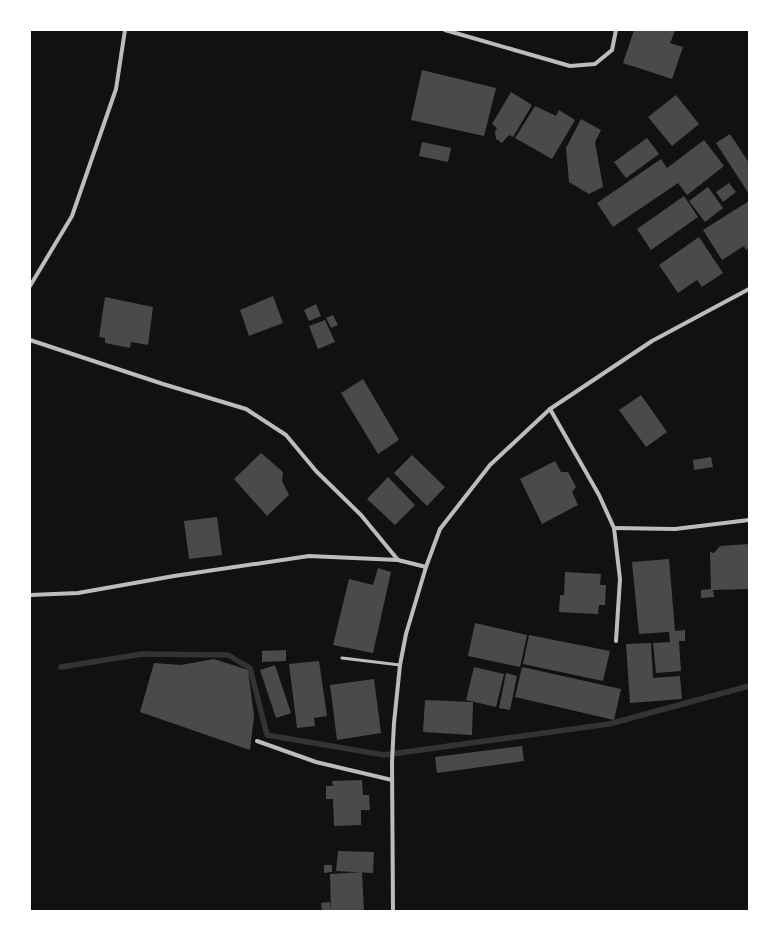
<svg xmlns="http://www.w3.org/2000/svg" width="779" height="941" font-family="Montserrat,sans-serif">
  <style>
    .lines { fill: none; stroke-linecap: round; stroke-linejoin: round }
    .stream { stroke: #333; stroke-width: 5.5 }
    .building { fill: #4a4a4a }
    .service { stroke: #bcbcbc; stroke-width: 3 }
    .minor { stroke: #bcbcbc; stroke-width: 4 }
  </style>
  <rect width="100%" height="100%" fill="#111"/>
  <g class="lines">
    <polyline class="stream" points="61,667 142,654 228,655 250,668 267,735 384,755 609,724 749,686"/>
  </g>
  <g class="building">
    <polygon points="634,30 675,31 670,43 683,47 672,79 623,63"/>
    <polygon points="422,70 496,88 484,136 411,120"/>
    <polygon points="511,92 532,105 513,137 509,135 502,143 496,139 495,132 497,128 492,124"/>
    <polygon points="676,95 699,124 672,146 648,117"/>
    <polygon points="535,106 556,116 559,110 575,120 552,159 515,138"/>
    <polygon points="581,119 601,130 595,142 603,187 589,194 569,182 566,148"/>
    <polygon points="730,134 749,163 749,194 716,143"/>
    <polygon points="647,138 659,154 626,178 614,162"/>
    <polygon points="704,140 724,166 687,195 678,183 613,227 597,203 661,159 667,168"/>
    <polygon points="422,142 451,148 448,162 419,156"/>
    <polygon points="729,183 736,192 723,202 716,192"/>
    <polygon points="708,187 723,208 705,222 689,201"/>
    <polygon points="684,196 698,217 651,250 637,229"/>
    <polygon points="749,201 749,247 746,250 744,246 722,260 703,230"/>
    <polygon points="699,237 723,273 702,287 697,280 678,293 659,265"/>
    <polygon points="273,296 283,323 249,336 240,310"/>
    <polygon points="105,297 153,307 148,345 131,342 130,348 105,343 105,338 99,337"/>
    <polygon points="316,304 321,316 309,321 304,310"/>
    <polygon points="333,315 338,325 331,328 326,318"/>
    <polygon points="325,320 335,342 318,349 309,326"/>
    <polygon points="363,379 399,440 378,454 341,393"/>
    <polygon points="641,395 667,432 646,447 619,410"/>
    <polygon points="261,453 283,472 282,481 289,495 267,516 234,479"/>
    <polygon points="412,455 445,487 427,506 394,473"/>
    <polygon points="711,457 713,467 694,470 693,460"/>
    <polygon points="555,461 561,472 568,472 576,487 572,492 578,505 542,524 520,479"/>
    <polygon points="388,477 415,505 395,525 367,499"/>
    <polygon points="217,517 222,555 189,559 184,521"/>
    <polygon points="749,544 749,589 713,590 714,597 701,598 701,590 711,589 710,552 714,553 720,546"/>
    <polygon points="669,559 675,631 685,630 685,641 679,641 681,671 656,673 653,643 670,642 669,632 639,634 632,562"/>
    <polygon points="378,568 391,572 373,653 333,645 349,579 373,585"/>
    <polygon points="565,572 601,574 600,585 606,585 605,605 599,605 598,614 559,612 560,595 564,595"/>
    <polygon points="475,623 527,635 520,667 468,656"/>
    <polygon points="529,635 610,651 603,681 523,664"/>
    <polygon points="651,643 653,678 680,676 682,699 630,703 626,644"/>
    <polygon points="286,650 286,661 262,662 262,651"/>
    <polygon points="214,659 248,670 254,716 250,750 140,712 154,663 181,665"/>
    <polygon points="319,661 327,716 314,718 315,726 297,728 289,664"/>
    <polygon points="275,665 291,713 276,718 260,670"/>
    <polygon points="474,667 504,674 496,707 466,700"/>
    <polygon points="522,667 621,689 614,720 515,697"/>
    <polygon points="506,673 517,676 510,710 499,708"/>
    <polygon points="374,679 381,733 337,740 330,685"/>
    <polygon points="425,700 473,702 472,735 423,732"/>
    <polygon points="522,746 524,761 437,773 435,757"/>
    <polygon points="362,780 363,795 369,795 370,810 361,810 361,825 334,826 333,799 326,799 326,786 333,786 332,781"/>
    <polygon points="338,851 374,852 373,873 336,871"/>
    <polygon points="324,865 332,865 332,872 324,873"/>
    <polygon points="362,872 364,911 331,911 330,874"/>
    <polygon points="330,902 331,911 322,911 321,903"/>
  </g>
  <g class="lines">
    <polyline class="service" points="342,658 400,665"/>
    <g class="minor">
      <polyline points="445,30 570,66 595,64 612,50 616,30"/>
      <polyline points="30,286 72,216 116,89 125,30"/>
      <polyline points="30,340 163,384 246,409 286,435 316,471 361,515 398,560"/>
      <polyline points="550,409 599,495 614,528 620,579 616,641"/>
      <polyline points="614,528 675,529 749,520"/>
      <polyline points="30,595 78,593 174,576 309,556 398,560 426,567"/>
      <polyline points="257,741 316,762 392,780"/>
      <polyline points="393,911 392,762 394,723 400,665 406,634 426,567 440,529 490,465 550,409 652,341 749,289"/>
    </g>
  </g>
  <rect width="779" height="941" fill="none" stroke="#ffffff" stroke-width="62"/>
</svg>
